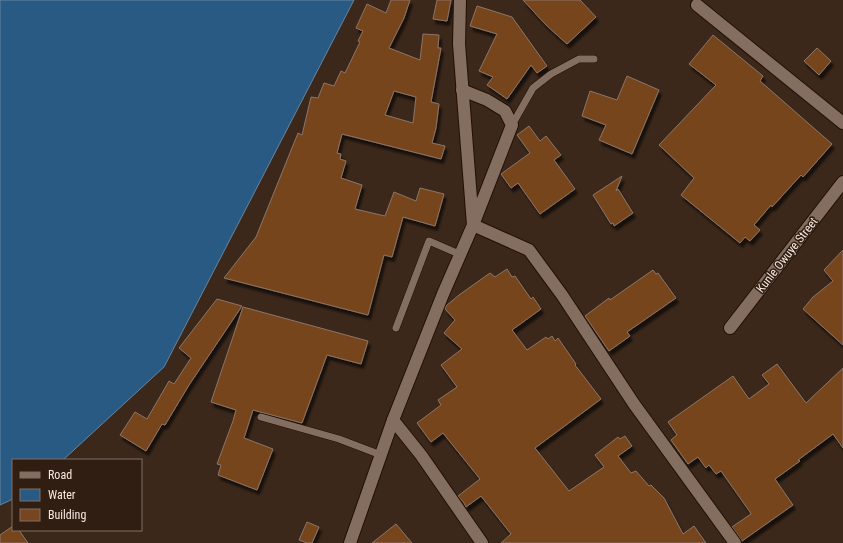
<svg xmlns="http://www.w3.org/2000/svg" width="843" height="543" font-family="'Roboto Condensed',sans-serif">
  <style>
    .water { fill: #295a84; stroke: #6685a0 }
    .building { fill: #77451f; stroke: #8c7566; fill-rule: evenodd; filter: url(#shadow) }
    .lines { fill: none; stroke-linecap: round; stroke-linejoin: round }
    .lane-casing { stroke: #211005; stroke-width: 8 }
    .street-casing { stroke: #211005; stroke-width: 14 }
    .lane { stroke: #846e5f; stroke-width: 7 }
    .street { stroke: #846e5f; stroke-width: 12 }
    .labels { text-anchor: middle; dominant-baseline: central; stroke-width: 3; stroke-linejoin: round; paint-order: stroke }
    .street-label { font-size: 12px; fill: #f6e9e1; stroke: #311e12 }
  </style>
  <defs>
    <filter id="shadow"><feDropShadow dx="2.5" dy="4.5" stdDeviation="1" flood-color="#0009"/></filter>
  </defs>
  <rect width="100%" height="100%" fill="#3b281b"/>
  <polygon class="water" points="0,0 354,0 164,367 63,460 13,460 13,499 0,505"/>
  <g class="building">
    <path d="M391,0H410L404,18L389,48L420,60L423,34L439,35L438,48H441L431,102L439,104L436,128L432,143L445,146L441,159L342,134L337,153L341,154L340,159L346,161L341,178L362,185L355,209L385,216L394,192L416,201L420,188L444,194L435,226L403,217L392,257L384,255L368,315L224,278L256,237L298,133L302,135L311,97L318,98L324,83L334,86L341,71L345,73L360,42L358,41L363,31L356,28L367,4L386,13ZM394,91L416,97L413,123L385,115Z"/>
    <polygon points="437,0 451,0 447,21 433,19"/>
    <polygon points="523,0 580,0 596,17 567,44 546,25"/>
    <polygon points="477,6 512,17 547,66 537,73 531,65 507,99 487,85 493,77 479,71 497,34 470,26"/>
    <polygon points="713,35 763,76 760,81 832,144 803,177 801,175 772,207 771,205 754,225 760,230 750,241 745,237 740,243 681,195 694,178 659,145 716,85 689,64"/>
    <polygon points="817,48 831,61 819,75 804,61"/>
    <polygon points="627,76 659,90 632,154 599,140 606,125 582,116 590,91 617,100"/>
    <polygon points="529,126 540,141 546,136 561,155 554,160 575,189 540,214 518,183 511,188 501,174 530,153 517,135"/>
    <polygon points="622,176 616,191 618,189 633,213 614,226 613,223 611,224 593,195"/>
    <polygon points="843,250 843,345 803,309 813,297 833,281 824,270"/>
    <polygon points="507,269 512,277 515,276 531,299 533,297 541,309 512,330 527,350 546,337 548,339 552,336 555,341 558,338 576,364 575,365 601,399 535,448 569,491 604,467 595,455 618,437 620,439 625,436 632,446 618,456 631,473 636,471 649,486 651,485 664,498 683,534 694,526 706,543 501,543 511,534 481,496 466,507 464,503 458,496 480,479 443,433 431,442 417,423 441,405 438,400 457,387 441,365 462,349 444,333 455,320 445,309 446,306 459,295 490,273 495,277"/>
    <polygon points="653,270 656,274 658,273 676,298 627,332 630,336 609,351 585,316 609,298 610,300"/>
    <polygon points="217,299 242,306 189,385 165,425 162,424 146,451 120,435 135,412 147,419 169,381 174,384 191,358 179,348"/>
    <polygon points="243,307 368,341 361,364 327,355 302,423 253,410 244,438 273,449 257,490 218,475 221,465 217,464 233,421 236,410 211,402"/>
    <polygon points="777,364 806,403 843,368 843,448 833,434 798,460 800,461 775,479 793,505 742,541 732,527 751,514 750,512 721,471 716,474 709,465 706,468 698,457 688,464 671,440 677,435 668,422 733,376 749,399 769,384 762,375"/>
    <polygon points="307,522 319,527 312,543 307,543 299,540"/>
    <polygon points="396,524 412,543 372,543"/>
    <polygon points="13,526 13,530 19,530 28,543 0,543 0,535"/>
  </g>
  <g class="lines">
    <g class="lane-casing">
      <g id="lane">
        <polyline points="512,125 533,88 551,74 579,59 594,59"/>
        <polyline points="396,328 429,241 459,254"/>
        <polyline points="261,417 339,439 381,455"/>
      </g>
    </g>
    <g class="street-casing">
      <g id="street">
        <polyline points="697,5 843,123"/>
        <polyline points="462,90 487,100 505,111 512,125 473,225 529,250 562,295 634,404 735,543"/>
        <polyline points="730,328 843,182"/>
        <polyline points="393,420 421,455 482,543"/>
        <polyline points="350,543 393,420 443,294 473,225 459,44 460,0"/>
      </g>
    </g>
    <use href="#lane" class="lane"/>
    <use href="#street" class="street"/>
  </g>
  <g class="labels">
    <g class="street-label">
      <text transform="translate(787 255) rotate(-52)">Kunle Owuye Street</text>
    </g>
  </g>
  <rect x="12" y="459" width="130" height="72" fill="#311e12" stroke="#806f65"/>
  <rect x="20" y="472" width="20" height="6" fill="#846e5f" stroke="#806f65"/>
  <text x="48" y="479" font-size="12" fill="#f6e9e1">Road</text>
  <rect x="20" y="489" width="20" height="12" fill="#295a84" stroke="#806f65"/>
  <text x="48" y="499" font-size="12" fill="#f6e9e1">Water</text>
  <rect x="20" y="509" width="20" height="12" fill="#77451f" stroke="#806f65"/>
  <text x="48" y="519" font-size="12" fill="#f6e9e1">Building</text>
</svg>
